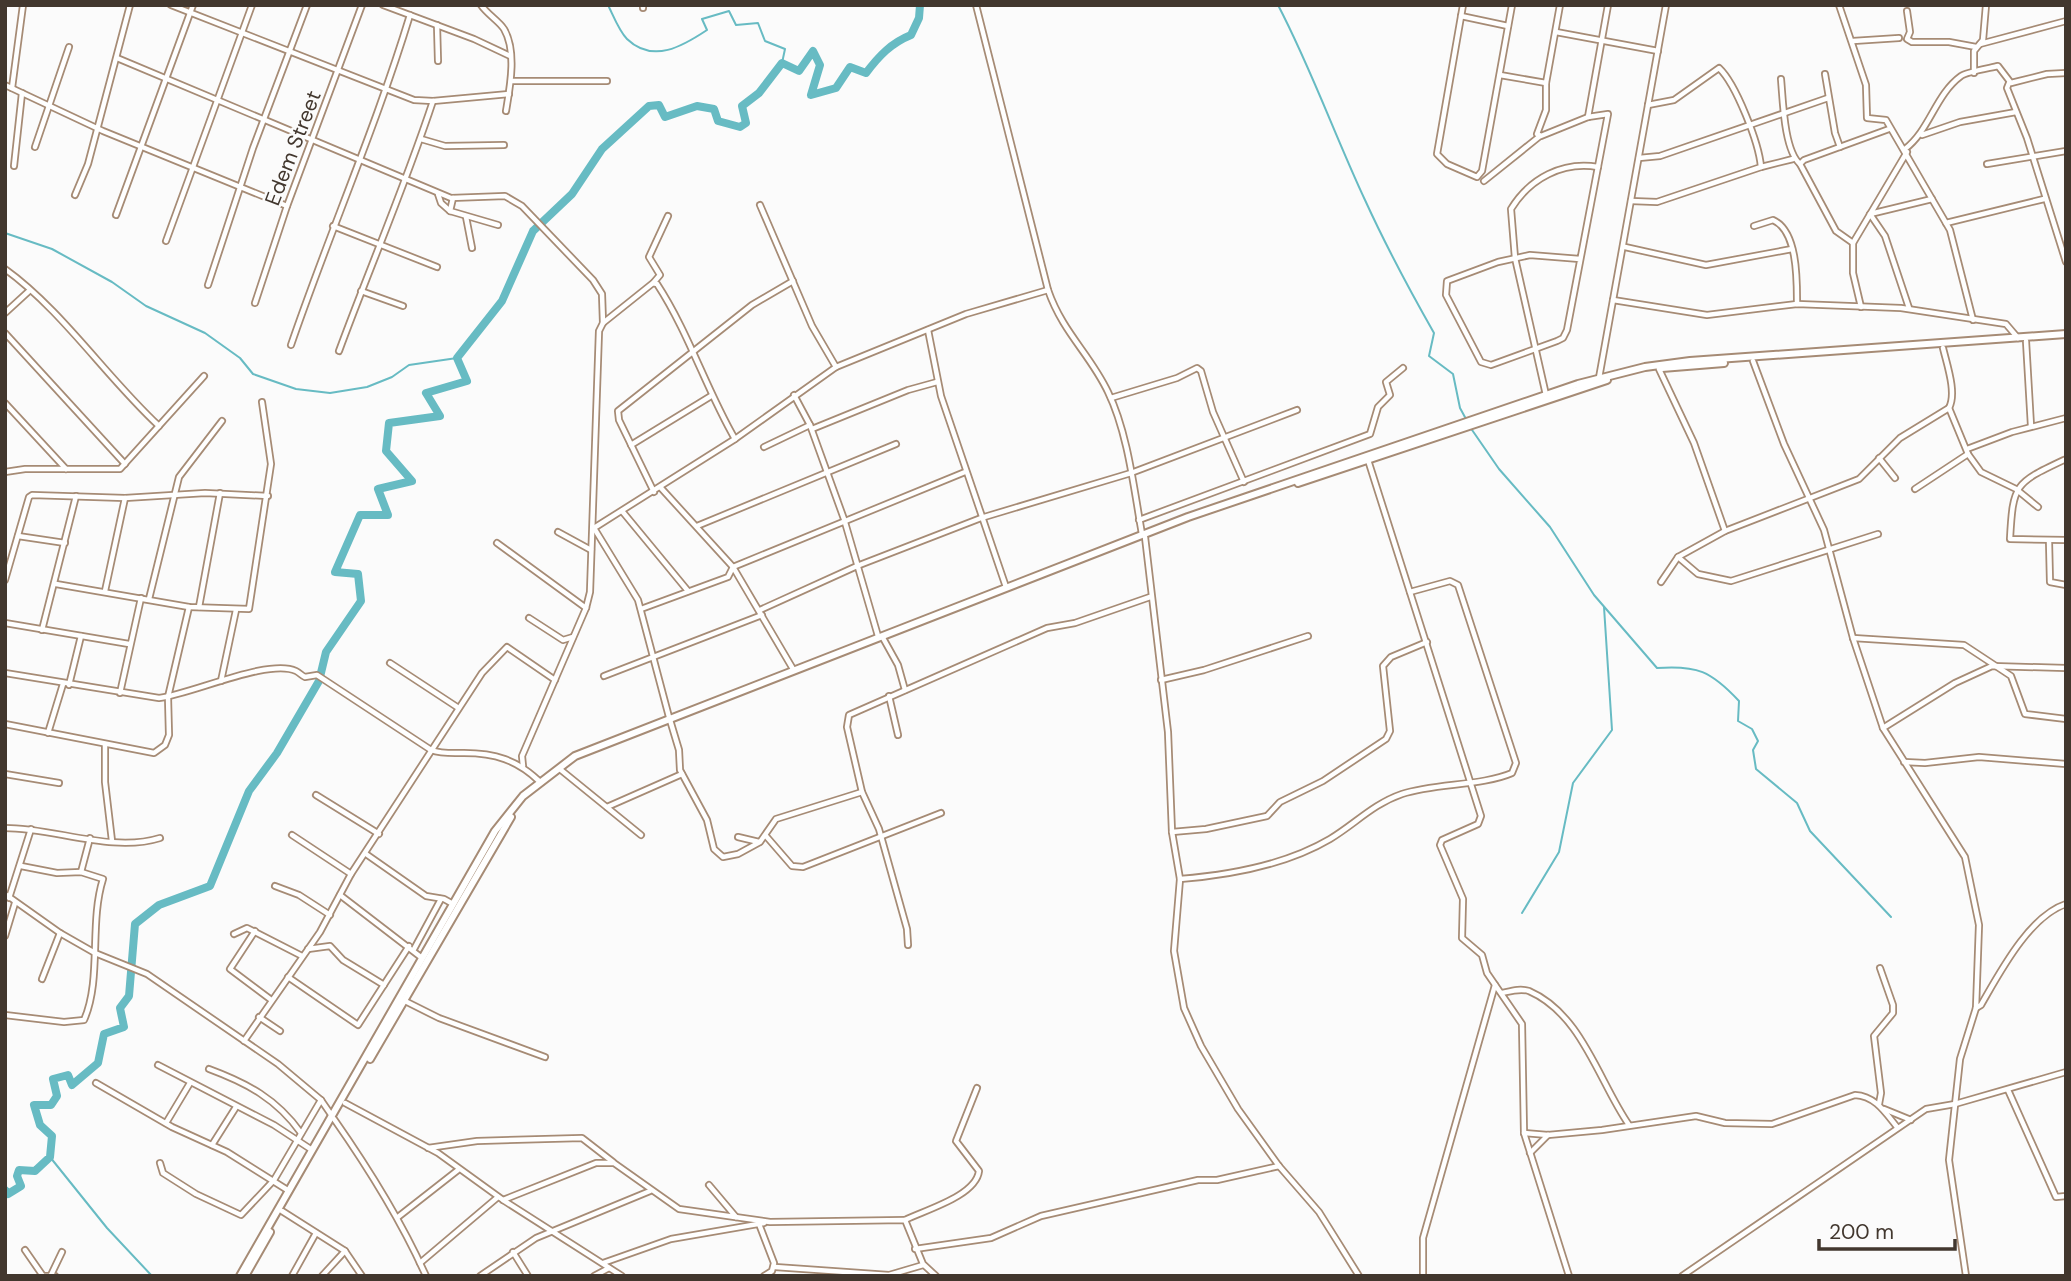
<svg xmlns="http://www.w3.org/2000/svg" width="2071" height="1281" font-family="'DM Sans',sans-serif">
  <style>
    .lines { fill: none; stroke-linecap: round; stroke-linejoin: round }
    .stream { stroke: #67bbc3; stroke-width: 2 }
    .river { stroke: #67bbc3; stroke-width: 8 }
    .minor-casing { stroke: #a68b75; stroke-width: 8 }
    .major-casing { stroke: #a68b75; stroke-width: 10 }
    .minor { stroke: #fff; stroke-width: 4.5 }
    .major { stroke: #fff; stroke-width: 6 }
    .labels { text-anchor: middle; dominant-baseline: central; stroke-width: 5; stroke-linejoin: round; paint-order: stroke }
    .street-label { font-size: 21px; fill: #42372e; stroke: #fbfbfb }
  </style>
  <rect width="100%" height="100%" fill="#fbfbfb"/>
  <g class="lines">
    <g class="stream">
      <path d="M608,5C613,15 619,31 627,39C653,64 683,46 707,30L702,19L729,11L736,25L758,23L765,41L785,49L782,63"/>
      <path d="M1278,5C1311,68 1335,136 1365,200C1386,246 1409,289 1434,333L1429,356L1453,374L1460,408L1466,419"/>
      <polyline points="5,233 52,249 112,282 146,306 205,333 240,358 253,374 296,389 330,393 367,387 392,377 409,365 457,358"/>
      <path d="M1470,427L1499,469L1550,527L1594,595L1657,668C1697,665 1711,671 1739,701L1738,721L1752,729L1758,741L1753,750L1756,769L1797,803L1810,831L1891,917"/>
      <polyline points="1522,913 1559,852 1573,783 1612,730 1604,607"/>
      <polyline points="50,1157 107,1228 152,1276"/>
    </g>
    <path class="river" d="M5,1190L8,1194L21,1186L17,1176L19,1170L35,1171L50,1157L52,1136L40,1125L34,1105H51L57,1096L53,1079L68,1075L72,1085L98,1063L104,1034L124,1027L120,1008L129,996L135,924L159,905L210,886L249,791L277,753L319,681L326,652L361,601L358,574L335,572L360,515H388L378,489L412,481L386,451L389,423L440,416L426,393L467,381L457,358L502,301L533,231L572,194L602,149L649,106L659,105L665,117L697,106L714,109L718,121L740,127L746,123L742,106L759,93L782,63L799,71L813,51L820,65L811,95L836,88L850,67L866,73C879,56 891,43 911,35L919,18L920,5"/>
    <g class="minor-casing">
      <g id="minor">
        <polyline points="171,5 414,100 433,101 509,94"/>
        <polyline points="383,5 474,39 510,56"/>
        <path d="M481,5C487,14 499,21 504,29C517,51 510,87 506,111"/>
        <path d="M976,5L1048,290C1063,333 1090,354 1108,392C1128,433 1134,490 1142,534"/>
        <polyline points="1463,5 1437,154 1447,164 1477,177 1482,171 1512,5"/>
        <polyline points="1560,5 1546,83 1546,110 1537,134 1541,136 1588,117 1608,114 1567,330 1563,338 1557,341 1491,365 1481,362 1446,295 1447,281 1498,262 1530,255 1580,259"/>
        <polyline points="1839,5 1866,85 1867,118 1886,120 1950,230 1973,320"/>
        <polyline points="643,8 643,5"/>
        <polyline points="1907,11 1910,32 1907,39 1912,42 1949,42 1976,47"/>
        <polyline points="1461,16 1508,26"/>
        <polyline points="437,25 438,61"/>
        <polyline points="1556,32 1658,51"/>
        <polyline points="1853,41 1899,38"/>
        <polyline points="1980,44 2066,21"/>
        <polyline points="117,58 451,198 505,196 522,206 593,280 602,294 603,323"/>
        <polyline points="1974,73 1974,51 1983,40 1986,5"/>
        <polyline points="1825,74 1835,133 1840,147"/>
        <polyline points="1500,75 1546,83"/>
        <path d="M1781,79C1783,101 1784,150 1800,164L1836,231L1853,243"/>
        <polyline points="511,81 607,81"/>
        <polyline points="2009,83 2007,88 2027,138 2066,262"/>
        <polyline points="5,85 103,131 287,206"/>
        <polyline points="12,88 23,5"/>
        <polyline points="1588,117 1608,5"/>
        <polyline points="1922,135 1960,122 2016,112"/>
        <polyline points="421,139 445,146 504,145"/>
        <polyline points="35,147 69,47"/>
        <path d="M1905,149C1930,130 1935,95 1961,76C1966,72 1990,68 1998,66L2011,83L2047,74L2066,73"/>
        <polyline points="1639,158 1660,156 1828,98"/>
        <polyline points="1800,164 1804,160 1889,129"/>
        <polyline points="1987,164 2066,151"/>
        <polyline points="14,166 22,93"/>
        <polyline points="1761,167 1793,159"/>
        <polyline points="1484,181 1540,136"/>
        <polyline points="438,194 441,203 450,211"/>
        <polyline points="75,195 88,164 130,5"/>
        <polyline points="453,198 450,211 498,225"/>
        <path d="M1631,201L1657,202L1761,167C1759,143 1736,84 1719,68L1674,100L1648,105"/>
        <polyline points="760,205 812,326 836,367"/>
        <polyline points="116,215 193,5"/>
        <polyline points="466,217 472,248"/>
        <polyline points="1946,223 2044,199"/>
        <polyline points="333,226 437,267"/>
        <path d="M1754,226L1773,220C1798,231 1797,281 1797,304"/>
        <polyline points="166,241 252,5"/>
        <polyline points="1625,247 1706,265 1792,249"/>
        <path d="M5,269C62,310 107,378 159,426"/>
        <polyline points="654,282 660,275 649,257 668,216"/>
        <polyline points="208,285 253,148 307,5"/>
        <polyline points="361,291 403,306"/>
        <polyline points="1613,300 1707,315 1797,304 1901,308 2006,324 2018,338"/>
        <polyline points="255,303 287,206 362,5"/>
        <polyline points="1861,307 1853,273 1853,243 1907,152"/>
        <polyline points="1909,308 1885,236 1870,214 1932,199"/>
        <polyline points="5,313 29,291"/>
        <polyline points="928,330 941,396 1006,587"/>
        <polyline points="5,333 125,464"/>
        <polyline points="2026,341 2031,426"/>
        <path d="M291,345C329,234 376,127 410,15"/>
        <path d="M1943,348C1947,365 1957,393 1949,408L1968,454L1981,472L2016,489L2038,507"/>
        <path d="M339,351C370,267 405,186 433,101"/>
        <polyline points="1753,361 1784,444 1824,530 1853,638 1883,728 1965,857 1979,925 1976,1008 1960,1059 1949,1160 1966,1276"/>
        <polyline points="1659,369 1694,443 1725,531"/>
        <polyline points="1599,378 1666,5"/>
        <polyline points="794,395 810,425 844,519 878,636"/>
        <path d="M1546,395L1515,258L1511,209C1530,178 1563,161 1598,167"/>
        <polyline points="1111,398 1177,378 1197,368 1201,371 1213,412 1244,482"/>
        <polyline points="5,403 66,469"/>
        <polyline points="812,429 908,390 937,382"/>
        <polyline points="631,445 711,396"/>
        <polyline points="764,447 810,425"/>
        <polyline points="1967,449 2012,432 2066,418"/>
        <polyline points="1879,458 1895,478"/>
        <path d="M2066,459C2015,483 2013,483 2010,539L2066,540"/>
        <polyline points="1368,460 1481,816 1478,824 1442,840 1440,845 1463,899 1462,938 1482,955 1487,973 1522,1024 1524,1133 1569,1276"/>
        <polyline points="5,472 25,469 120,469 204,376"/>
        <polyline points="661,488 733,567 793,669"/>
        <polyline points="1915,489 1968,454"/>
        <polyline points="654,492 619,420 618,411 752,305 793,281"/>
        <polyline points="622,511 688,591"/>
        <polyline points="1139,520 1370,434 1378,407 1390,395 1386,382 1403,368"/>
        <polyline points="697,526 896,444"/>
        <polyline points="558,532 591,550"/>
        <polyline points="18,536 65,543"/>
        <polyline points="1145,537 1168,732 1172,832 1180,879 1174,951 1184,1008 1201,1046 1238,1109 1279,1166 1319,1212 1359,1276"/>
        <polyline points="2049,541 2050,582 2066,585"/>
        <polyline points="497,543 586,608"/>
        <polyline points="1678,557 1698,574 1731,581 1878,534"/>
        <polyline points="5,580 29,497 32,495 125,498 205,493 268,496"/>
        <polyline points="1661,582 1678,557 1725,531 1859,479 1900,438 1949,408"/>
        <polyline points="56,584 189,607 249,609 271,464 262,402"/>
        <polyline points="105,591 125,498"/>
        <polyline points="149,599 179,477 222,421"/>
        <polyline points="199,607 220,493"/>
        <polyline points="641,609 728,577 733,567 965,472"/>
        <polyline points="760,610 857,566 981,518 1131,473 1297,410"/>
        <polyline points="529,618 563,640 573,637"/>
        <polyline points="5,623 129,644"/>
        <polyline points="42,630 76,496"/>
        <polyline points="883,638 898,665 905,690"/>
        <polyline points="1853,638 1964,645 2011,676 2025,714 2066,719"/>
        <polyline points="390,663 457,707"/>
        <path d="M5,673L159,698C192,694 269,658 296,671C300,673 302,676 305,677L317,675L431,750C442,754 452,753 464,753C495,753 517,760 539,781"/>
        <polyline points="604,676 762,615"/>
        <polyline points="1161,680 1204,670 1308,636"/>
        <polyline points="221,681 236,610"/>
        <polyline points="69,685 81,636"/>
        <polyline points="120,693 141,598"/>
        <polyline points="889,696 898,735"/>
        <polyline points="669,717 638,600 594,528 735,439 836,367 966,314 1048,290"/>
        <polyline points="670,720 679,750 680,770 707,820 714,849 723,857 738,854 760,842 776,819 862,792"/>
        <polyline points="5,724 154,753 165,745 169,735 168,697 189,607"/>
        <polyline points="1883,728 1955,683 1992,666 2066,668"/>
        <polyline points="48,733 63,684"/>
        <polyline points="105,744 105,782 112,841"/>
        <polyline points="1904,762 1925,763 1979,757 2066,764"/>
        <path d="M523,766L522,756L586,608L590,592L599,331L603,323L653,283L657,284C689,333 706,389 735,439"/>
        <polyline points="561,770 641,835"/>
        <polyline points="5,774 59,783"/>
        <polyline points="316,795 379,834"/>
        <polyline points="607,807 682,774"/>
        <path d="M5,828C55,828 112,853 160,838"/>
        <polyline points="1172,832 1206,829 1267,816 1280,802 1323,781 1386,739 1390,731 1383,666 1391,657 1427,642"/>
        <polyline points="292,835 351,874"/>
        <polyline points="766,836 792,866 803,867 941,813"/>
        <polyline points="738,837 759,842"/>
        <polyline points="366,854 426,896 444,899 453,904"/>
        <polyline points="81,872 90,838"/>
        <path d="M1180,879C1230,875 1286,865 1330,839C1355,824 1373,804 1402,794C1435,783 1482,786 1512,773L1516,763L1458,585L1450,581L1410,592"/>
        <polyline points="275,886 299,895 330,915"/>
        <polyline points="5,894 60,933 95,953 147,974 278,1064 321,1100 332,1116"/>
        <polyline points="340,895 422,958"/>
        <polyline points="9,898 31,829"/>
        <polyline points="255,931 230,969 270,999"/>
        <polyline points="234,934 247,928 302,956"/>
        <polyline points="5,936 15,903"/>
        <polyline points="908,945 907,929 879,829 862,792 847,727 849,715 1047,628 1075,623 1150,597"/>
        <polyline points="308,949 330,946 343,960 384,985"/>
        <polyline points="414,949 441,899"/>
        <polyline points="288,977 358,1025 409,946"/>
        <polyline points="42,979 60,933"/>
        <path d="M1502,993C1511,991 1520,988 1529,991C1582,1014 1599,1082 1629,1125"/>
        <polyline points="403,1000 439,1018 545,1057"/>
        <path d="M1976,1008L1981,1005C1999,974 2029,916 2066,904"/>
        <path d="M5,1015L64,1022L84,1020C102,979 89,923 103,879L81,872L57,873L21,866"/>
        <polyline points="259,1017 280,1031"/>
        <polyline points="244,1041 320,932 351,874 482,673 507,647 555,680"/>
        <polyline points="158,1065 274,1125 312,1150"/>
        <path d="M209,1069C247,1083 277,1099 301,1133"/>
        <polyline points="96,1083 172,1127 227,1152 289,1191"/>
        <polyline points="2008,1090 2056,1197 2066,1196"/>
        <polyline points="345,1103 438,1153 503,1200 622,1276"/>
        <polyline points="1879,1104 1881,1093 1874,1036 1893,1013 1893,1005 1880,968"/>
        <polyline points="1884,1109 1911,1120"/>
        <path d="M334,1119C369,1169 401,1220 426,1276"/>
        <polyline points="166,1123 190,1083"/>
        <path d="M1524,1133L1548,1135L1602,1130L1696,1116L1725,1123L1772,1124L1855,1095C1875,1096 1885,1112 1897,1127"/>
        <polyline points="212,1145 236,1107"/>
        <polyline points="428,1148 477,1141 582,1138 613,1162"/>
        <polyline points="1530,1153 1548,1135"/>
        <polyline points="160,1163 163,1173 196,1194 241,1215 274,1180 321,1100"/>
        <polyline points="709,1185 736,1217"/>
        <polyline points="503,1200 596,1163 614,1163 679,1209 770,1222 905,1220 923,1264 936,1276"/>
        <polyline points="282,1211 345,1251 362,1276"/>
        <polyline points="398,1217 458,1170"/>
        <path d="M905,1220C925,1210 976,1196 979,1171L956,1141L977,1088"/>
        <polyline points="759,1224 774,1263 772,1271 764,1276"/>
        <polyline points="915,1249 991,1238 1041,1216 1198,1180 1217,1180 1279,1166"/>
        <polyline points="25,1250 43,1276"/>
        <polyline points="513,1252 528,1276"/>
        <polyline points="420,1263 498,1197"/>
        <polyline points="603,1263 671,1239 764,1223"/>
        <polyline points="775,1267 889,1275 923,1265"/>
        <polyline points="51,1275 62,1252"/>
        <polyline points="44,1276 55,1276"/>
        <polyline points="292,1276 316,1233"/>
        <polyline points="322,1276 345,1251"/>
        <polyline points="480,1276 536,1238 650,1191"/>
        <polyline points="594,1276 609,1268"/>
        <polyline points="1423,1276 1423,1238 1495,985"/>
        <polyline points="1682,1276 1926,1109 1955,1104 2066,1072"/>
      </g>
    </g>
    <g class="major-casing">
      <g id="major">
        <polyline points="1662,368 1724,363"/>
        <polyline points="1298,483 1607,380"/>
        <polyline points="370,1059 511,817"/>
        <polyline points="240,1276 495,831 523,796 575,756 1188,517 1578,384 1645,367 1690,361 2066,334"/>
        <polyline points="245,1276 270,1232"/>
      </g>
    </g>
    <use href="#minor" class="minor"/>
    <use href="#major" class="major"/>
  </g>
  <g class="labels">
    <g class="street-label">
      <text transform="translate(293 148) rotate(-69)">Edem Street</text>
    </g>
  </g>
  <rect width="2071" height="1281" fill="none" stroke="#42372e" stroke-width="14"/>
  <path d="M1819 1239v10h136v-10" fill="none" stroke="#42372e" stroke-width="3.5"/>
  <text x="1829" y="1239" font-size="21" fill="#42372e" stroke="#fbfbfb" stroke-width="5" paint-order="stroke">200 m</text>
</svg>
